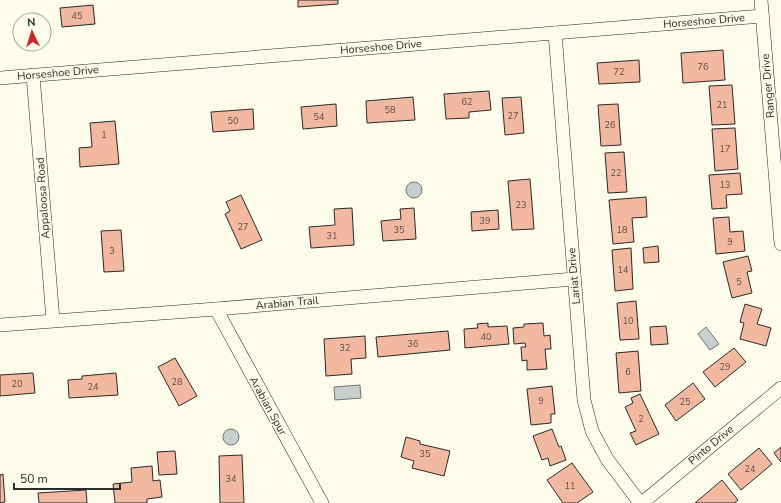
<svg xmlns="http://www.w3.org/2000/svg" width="781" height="503" font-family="'Nunito Sans',sans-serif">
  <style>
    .water { fill: #c7d0d0; stroke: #74746e }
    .building { fill: #f2b8a0; stroke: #2b2b2b }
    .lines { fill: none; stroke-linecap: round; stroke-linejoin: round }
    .street-casing { stroke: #2b2b2b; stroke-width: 14 }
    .street { stroke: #fdfbea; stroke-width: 13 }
    .labels { text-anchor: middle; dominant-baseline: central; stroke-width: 3; stroke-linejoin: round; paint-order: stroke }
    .number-label { font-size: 9px; fill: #5d4e48 }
    .street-label { font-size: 11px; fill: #2b2b2b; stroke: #fdfbea }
  </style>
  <rect width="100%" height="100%" fill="#fdfbea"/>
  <g class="water">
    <circle cx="414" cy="190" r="8"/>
    <polygon points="706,327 719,344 710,350 698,334"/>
    <polygon points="360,385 361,398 335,400 334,387"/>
    <circle cx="231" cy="437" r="8"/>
  </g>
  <g class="building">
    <polygon points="298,0 338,0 338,4 298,7"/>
    <polygon points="93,5 95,24 62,27 60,8"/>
    <polygon points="723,50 725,80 683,83 681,53"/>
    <polygon points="639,60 640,82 599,84 597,63"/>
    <polygon points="732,85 735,124 712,125 709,86"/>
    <polygon points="489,91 491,110 469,112 469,118 446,119 444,94"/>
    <polygon points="413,97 415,120 367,123 366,101"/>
    <polygon points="521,97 524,133 505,135 502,98"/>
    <polygon points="336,104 337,126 303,129 301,107"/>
    <polygon points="618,104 621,145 601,146 598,105"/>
    <polygon points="253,109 254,129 213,132 211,112"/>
    <polygon points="115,121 119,164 80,167 79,148 92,147 90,123"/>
    <polygon points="735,128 738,169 715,171 712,129"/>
    <polygon points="624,152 627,192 608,193 605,153"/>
    <polygon points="740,173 742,194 726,195 727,208 712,209 709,175"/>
    <polygon points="530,179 534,229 512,230 508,181"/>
    <polygon points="241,195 262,240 241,249 225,214 230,211 226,202"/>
    <polygon points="646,197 647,217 632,218 634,242 613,244 609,200"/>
    <polygon points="352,208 354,245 311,248 309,227 335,225 334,209"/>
    <polygon points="414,208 416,239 383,241 381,221 401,219 400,209"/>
    <polygon points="498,210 499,229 472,231 471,212"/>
    <polygon points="729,217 730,232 743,231 745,251 716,254 713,218"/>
    <polygon points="121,230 124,271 104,272 101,231"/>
    <polygon points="658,246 659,262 644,263 643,248"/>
    <polygon points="631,248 633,289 615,291 612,250"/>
    <polygon points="748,256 752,271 747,272 752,293 732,298 723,262"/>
    <polygon points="636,301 639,339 620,340 617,303"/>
    <polygon points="745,304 762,309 757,324 771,328 766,346 740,339 744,323 740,322"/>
    <polygon points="488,323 488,327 507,326 509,344 465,348 464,329 478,328 477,324"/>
    <polygon points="543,323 544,336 550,335 551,349 545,349 547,369 527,370 527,360 522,361 521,347 526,347 525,343 514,344 513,328 524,327 524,324"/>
    <polygon points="666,326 668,344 651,345 650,327"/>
    <polygon points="448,331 450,350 378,357 376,337"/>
    <polygon points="365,336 366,358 351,359 352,374 326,376 324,339"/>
    <polygon points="734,348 746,362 715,387 703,372"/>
    <polygon points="638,351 641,391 619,393 616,353"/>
    <polygon points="175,358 197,396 179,406 158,367"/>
    <polygon points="33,373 35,393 0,396 0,375"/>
    <polygon points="116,373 118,395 69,398 68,380 82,379 82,376"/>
    <polygon points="693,383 705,399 676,421 665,405"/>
    <polygon points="552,386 555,414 551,414 551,423 531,425 527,389"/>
    <polygon points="640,394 659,434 636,445 630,433 636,431 625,407 633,403 631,398"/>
    <polygon points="552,429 559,447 561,446 566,460 550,466 548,458 542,460 533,436"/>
    <polygon points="406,437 420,441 420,444 450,451 444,476 412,468 414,461 401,457"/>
    <polygon points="781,447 781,462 774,453"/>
    <polygon points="759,448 772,464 741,490 728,474"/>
    <polygon points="175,451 177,474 159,475 157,452"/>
    <polygon points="242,455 244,503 220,503 219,456"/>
    <polygon points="572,463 593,492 577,503 563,503 547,480"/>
    <polygon points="152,466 153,481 160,480 162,497 147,499 147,503 115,503 113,484 132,482 131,468"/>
    <polygon points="3,474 5,502 0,503 0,475"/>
    <polygon points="722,480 738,500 734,503 695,503"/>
    <polygon points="86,490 87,503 39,503 38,493"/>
  </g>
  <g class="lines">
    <g class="street-casing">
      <g id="street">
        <polyline points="761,0 781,244"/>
        <polyline points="555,33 584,400 592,431 607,459 640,503"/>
        <polyline points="33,75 53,320"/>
        <polyline points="0,78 762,16"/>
        <polyline points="216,309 322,503"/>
        <polyline points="0,325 216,309 574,279"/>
        <polyline points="642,503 781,388"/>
      </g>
    </g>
    <use href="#street" class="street"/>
  </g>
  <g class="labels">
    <g class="number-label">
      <text x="77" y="16">45</text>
      <text x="703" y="67">76</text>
      <text x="619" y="72">72</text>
      <text x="467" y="102">62</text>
      <text x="722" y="105">21</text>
      <text x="390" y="110">58</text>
      <text x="513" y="116">27</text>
      <text x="319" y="117">54</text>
      <text x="233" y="121">50</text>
      <text x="610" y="125">26</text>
      <text x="104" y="135">1</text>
      <text x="725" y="149">17</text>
      <text x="616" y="173">22</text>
      <text x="725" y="185">13</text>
      <text x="521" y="205">23</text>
      <text x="485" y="221">39</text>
      <text x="243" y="227">27</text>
      <text x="399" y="230">35</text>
      <text x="622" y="230">18</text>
      <text x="332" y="236">31</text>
      <text x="730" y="242">9</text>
      <text x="112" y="251">3</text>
      <text x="623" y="270">14</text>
      <text x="739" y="282">5</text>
      <text x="628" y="321">10</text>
      <text x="486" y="337">40</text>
      <text x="413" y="344">36</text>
      <text x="345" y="348">32</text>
      <text x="725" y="367">29</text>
      <text x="628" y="372">6</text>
      <text x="177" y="382">28</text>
      <text x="17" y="384">20</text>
      <text x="93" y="387">24</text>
      <text x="541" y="401">9</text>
      <text x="685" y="402">25</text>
      <text x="641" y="419">2</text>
      <text x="425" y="454">35</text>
      <text x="750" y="469">24</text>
      <text x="231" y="479">34</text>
      <text x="570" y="486">11</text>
    </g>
    <g class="street-label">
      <text transform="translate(704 21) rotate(-5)">Horseshoe Drive</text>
      <text transform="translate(381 47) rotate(-5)">Horseshoe Drive</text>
      <text transform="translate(58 73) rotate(-5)">Horseshoe Drive</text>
      <text transform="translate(768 86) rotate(-95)">Ranger Drive</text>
      <text transform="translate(43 198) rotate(-94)">Appaloosa Road</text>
      <text transform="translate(574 276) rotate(-95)">Lariat Drive</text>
      <text transform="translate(287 303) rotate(-5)">Arabian Trail</text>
      <text transform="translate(268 406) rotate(61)">Arabian Spur</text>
      <text transform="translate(711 445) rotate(-40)">Pinto Drive</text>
    </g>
  </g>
  <g transform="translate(32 32) rotate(356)"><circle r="19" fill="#fdfbea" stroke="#a9a89e"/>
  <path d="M0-3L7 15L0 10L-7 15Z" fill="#c62828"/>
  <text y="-6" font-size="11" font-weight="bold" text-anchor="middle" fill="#2b2b2b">N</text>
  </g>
  <path d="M14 483v6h106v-6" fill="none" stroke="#2b2b2b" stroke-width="2"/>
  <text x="20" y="483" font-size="12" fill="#2b2b2b" stroke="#fdfbea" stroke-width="3" paint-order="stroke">50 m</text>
</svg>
